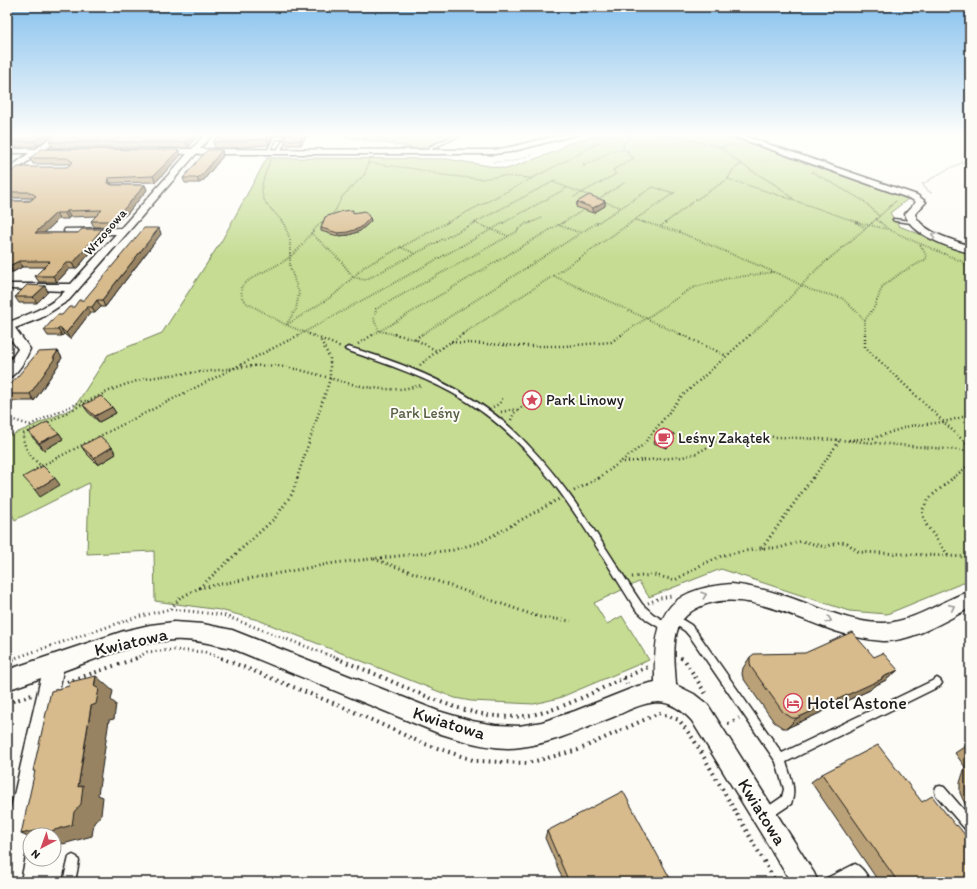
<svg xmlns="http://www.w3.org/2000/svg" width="977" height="889" font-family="Itim,sans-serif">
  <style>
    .green { fill: #c5dc92; stroke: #707c57 }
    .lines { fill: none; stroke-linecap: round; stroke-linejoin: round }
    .service-casing { stroke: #1c1c1c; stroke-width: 3 }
    .minor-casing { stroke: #1c1c1c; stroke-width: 3 }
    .path-far4 { stroke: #1c1c1c; stroke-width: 1.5; stroke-dasharray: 0.5 1.5; stroke-linecap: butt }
    .path-far3 { stroke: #1c1c1c; stroke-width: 2; stroke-dasharray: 0.5 2; stroke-linecap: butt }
    .path-far2 { stroke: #1c1c1c; stroke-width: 2.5; stroke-dasharray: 1 3; stroke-linecap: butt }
    .path-far1 { stroke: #1c1c1c; stroke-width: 3; stroke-dasharray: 1 3.5; stroke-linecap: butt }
    .path { stroke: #1c1c1c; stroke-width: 4; stroke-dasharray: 1.5 4.5; stroke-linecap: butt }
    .service { fill: #fdfcf7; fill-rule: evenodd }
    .minor { fill: #fdfcf7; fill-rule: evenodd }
    .wall { fill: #baa178; stroke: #1c1c1c }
    .shaded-wall { fill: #978362; stroke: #1c1c1c }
    .building { fill: #d8bb8c; stroke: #1c1c1c }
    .oneway { stroke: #989794 }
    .labels { text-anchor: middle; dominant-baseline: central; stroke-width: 4; stroke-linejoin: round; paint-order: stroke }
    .far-street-label { font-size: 13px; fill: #1c1c1c; stroke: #fdfcf7 }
    .poi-label { font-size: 15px; fill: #1c1c1c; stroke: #fdfcf7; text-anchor: start }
    .park-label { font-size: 15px; fill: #575f45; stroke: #fdfcf7 }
    .near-street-label { font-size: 18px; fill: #1c1c1c; stroke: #fdfcf7 }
    .near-poi-label { font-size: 18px; fill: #1c1c1c; stroke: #fdfcf7; text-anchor: start }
  </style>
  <rect width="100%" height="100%" fill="#fdfcf7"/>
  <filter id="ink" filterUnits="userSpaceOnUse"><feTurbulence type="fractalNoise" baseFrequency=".025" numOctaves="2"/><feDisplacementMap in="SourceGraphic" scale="8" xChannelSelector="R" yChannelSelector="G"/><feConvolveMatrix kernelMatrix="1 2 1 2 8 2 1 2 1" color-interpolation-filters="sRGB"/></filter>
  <g filter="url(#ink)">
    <g class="green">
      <polygon points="328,134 456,134 420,149"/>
      <polygon points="609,134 723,134 908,199 890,213 899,226 970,254 970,580 887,614 849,611 721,569 649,597 639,582 594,603 607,624 622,616 649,660 559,698 534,704 471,701 455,698 258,620 220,610 155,601 154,551 87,554 89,483 15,520 7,505 7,437 74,408 108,355 162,333 222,240 267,158 447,159 507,169 557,151 566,144 597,136"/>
    </g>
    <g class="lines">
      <g class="service-casing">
        <g id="service">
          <polygon points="458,134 464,134 433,148 430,153 427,152 431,146"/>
          <polygon points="281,136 288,138 279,153 276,152 284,139 276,139 269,152 267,152 274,137"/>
          <polygon points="893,219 912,221 914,222 912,223 895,221 893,220"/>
          <path d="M348,347C404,363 469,389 512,429C566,479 602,544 642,604L653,614L671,625L673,628L671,631L668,632L665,631L647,620L636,610C588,535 544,449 466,401C429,378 387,364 346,350L345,349Z"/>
          <path d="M673,614L691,625L697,632L782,753L934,680L937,678L940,680L942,683L940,686L786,762C790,776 797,789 791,804L767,820L763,818L761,814L763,810L782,797L784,789L776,762L691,638L685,631L670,621L669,618L670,615Z"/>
          <polygon points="940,786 944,787 970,817 970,832 966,830 936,795 935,791 936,787"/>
          <polygon points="73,855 77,857 79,861 75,882 63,882 69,857"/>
          <path d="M855,864C862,867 867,875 870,882H857L853,877L843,882H825L827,878Z"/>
        </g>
      </g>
      <g class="minor-casing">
        <g id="minor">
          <polygon points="55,134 64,134 46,149 60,149 64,151 63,153 39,153 7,177 7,170 29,153 7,153 7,149 36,149"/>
          <path d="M205,134H213L200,149L494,150C522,146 550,134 579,134L510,152L494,154H196L69,300L41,318L15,328L30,349C26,359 17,376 7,378V365L18,349L7,334V323C26,315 51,307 65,291L11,289L7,288V284H71L116,234H69L65,233L64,231L65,229L121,228L187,154L160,153H157V149H192Z"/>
          <path d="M727,134H739L917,195L926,202L915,214C920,232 954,240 970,246V253C950,248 911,235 905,214L916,202L911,199Z"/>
          <path d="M732,584C749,586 766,590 782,595C815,605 859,628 894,622C921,617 944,600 970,591V608C945,621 911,642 883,641C867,640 851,636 835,631C795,618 741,587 699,607C690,611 681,619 678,628C672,645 675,667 676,685L694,694L708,705L814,873L818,882H791L692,721C683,711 673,703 659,702C643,702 627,711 613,717C583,729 553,743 521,747C493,751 464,741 438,733L231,648C212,644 193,639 173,640C135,642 99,658 63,671L20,878L18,882H7V825L41,678L7,690V670L124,631L150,625L174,622L203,624L232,630L438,711L472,721L495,725L519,726L542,722L575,711L638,686L655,682C654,619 662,589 732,584Z"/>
        </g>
      </g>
      <g class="path-far4">
        <polyline points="325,134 335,143"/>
        <polyline points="654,134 687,139 720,147 741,164 779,187 796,201 860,223"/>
        <polyline points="583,138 599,134"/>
        <polyline points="364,143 367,134"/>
        <polyline points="721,147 733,144"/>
        <polyline points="68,148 151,148"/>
        <polyline points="624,148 623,144 631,136"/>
        <path d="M270,160C265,177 255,191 269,207C274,212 279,217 283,223"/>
        <polyline points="493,162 514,161 533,154"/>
        <polyline points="368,163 416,169 442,175 480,179 501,176 532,178"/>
        <polyline points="812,172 864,201 879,216"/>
        <polyline points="728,179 794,200"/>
        <polyline points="553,182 590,196"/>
        <polyline points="931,193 924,187 923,184 944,171 970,159"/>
        <path d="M574,197L616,174L613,170L634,158L627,154L628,151C614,146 603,156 592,163L589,162L584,164L586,165L581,167"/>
        <polyline points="598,199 626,182"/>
        <polyline points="22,201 35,198"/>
        <polyline points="602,201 620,207"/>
        <polyline points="876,219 881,223"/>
        <polyline points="635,220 646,223"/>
        <polyline points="321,223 335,211 342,197 365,174 369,159"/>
        <polyline points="446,223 575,156 609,136 634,134"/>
        <polyline points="474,223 556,180"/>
        <polyline points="503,223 567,188"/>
        <polyline points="530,223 542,218"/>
        <polyline points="562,223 582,211"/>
        <polyline points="597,223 653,187 674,193 630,223"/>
        <polyline points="665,223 697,199 728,179 732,171 741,164"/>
        <polyline points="872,223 897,200"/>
      </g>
      <g class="path-far3">
        <polyline points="283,222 290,239 290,267 299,293 296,309 286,325"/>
        <polyline points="643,222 679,232 781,275 811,290 842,298 865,320"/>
        <polyline points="855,222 887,229"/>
        <polyline points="475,223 508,236"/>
        <polyline points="856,223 866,228"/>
        <polyline points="559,225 564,222"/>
        <polyline points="661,226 666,222"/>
        <polyline points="311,233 341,261 353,277 365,280 476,222"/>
        <polyline points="921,244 961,261 970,268"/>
        <polyline points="400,247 416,254"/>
        <polyline points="554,276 682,335"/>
        <polyline points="288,324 334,295 364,267 448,222"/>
        <polyline points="299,335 505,222"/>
        <path d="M312,335L286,325L247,303L242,298L241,287C256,272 275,269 291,256C303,247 310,232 322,222"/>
        <polyline points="373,335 558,225 581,233"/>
        <polyline points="398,335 379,331 374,320 376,309 518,231 517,230 527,223 529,224 531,222"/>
        <polyline points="421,335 598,222"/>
        <polyline points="461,335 553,276 632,222"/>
        <polyline points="621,335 692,288 724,279 774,272"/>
        <polyline points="750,335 780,308 817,269 873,222"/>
        <polyline points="865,335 865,320 875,306 882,287 902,272 925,260 927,257 920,244 888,229 880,222"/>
      </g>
      <g class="path-far2">
        <polyline points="309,334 341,347"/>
        <polyline points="394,334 415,339 437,351"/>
        <polyline points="680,334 727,356"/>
        <polyline points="865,334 865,347 970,447"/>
        <polyline points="415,339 422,334"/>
        <polyline points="451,342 520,346 565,346 611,342 623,334"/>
        <polyline points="358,344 374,334"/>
        <polyline points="420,365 437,351 463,334"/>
        <polyline points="493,407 499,404 503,398"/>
        <polyline points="501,412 517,409"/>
        <polyline points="7,418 30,425 82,401 89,401"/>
        <polyline points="511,420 514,413 529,402"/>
        <path d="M45,424C72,411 98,394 127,384C156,374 189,374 219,370C238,368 257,364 277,366C314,370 349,388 386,389C398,390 410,388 422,385"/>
        <path d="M35,428L23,434C23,448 31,457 41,466L94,439"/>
        <polyline points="98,437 301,334"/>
        <polyline points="849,440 874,438 909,426 944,422 970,415"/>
        <polyline points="624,462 683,457 697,453 719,441 757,436 840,440 970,451"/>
        <polyline points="34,474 32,472 41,466"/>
        <polyline points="297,478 330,379 330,358 320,339"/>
        <polyline points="599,478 643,445 681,397 751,334"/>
        <polyline points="813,478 840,440"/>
        <polyline points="953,478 970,464"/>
      </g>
      <g class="path-far1">
        <polyline points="574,491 601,477"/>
        <polyline points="762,548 813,477"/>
        <polyline points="948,555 925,523 922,511 928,499 954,477"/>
        <polyline points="374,559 539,617 571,621"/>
        <polyline points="632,577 654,575 675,580 701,565 724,555 761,548 779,548 802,541 825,547 840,542 847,543 859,552 970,557"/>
        <polyline points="199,588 334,563 453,550 481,542 559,499"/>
        <polyline points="648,603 660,598 672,596"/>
        <polyline points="171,609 180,598 199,588 275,518 292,494 298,477"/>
        <polyline points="680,658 684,659"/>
        <polyline points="12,659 137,617 170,609 223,615 339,659"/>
        <polyline points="135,659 147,652 173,650 205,652 223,659"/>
      </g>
      <g class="path">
        <polyline points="221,658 343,707 422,743 476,761 528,763 578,750 659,713 679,720 694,740 776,882"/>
        <path d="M336,658C355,666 374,673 393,682C437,701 487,725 536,714C567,707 595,691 624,678L627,684"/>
        <polyline points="681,658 684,659 707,696"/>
        <polyline points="7,661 15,658"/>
        <polyline points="624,678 648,667"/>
        <polyline points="67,682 137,658"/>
        <polyline points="7,703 32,695"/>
        <polyline points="728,724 739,718"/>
      </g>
      <use href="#service" class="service"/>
      <use href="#minor" class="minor"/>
    </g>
    <g class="wall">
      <polygon points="7,134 53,134 37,146 7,148"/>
      <polygon points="57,134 203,134 202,135 198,135 188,148 54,148 49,141"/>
      <polygon points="214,134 307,134 301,145 286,145 284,140 286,136 281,135 273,136 269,145 230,148 215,148 213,142 219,135 214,135"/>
      <polygon points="222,150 223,156 203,181 199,183 185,183 183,178"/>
      <polygon points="181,155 156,182 111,183 111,184 112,185 145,185 147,190 126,215 122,217 113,227 94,227 91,221 96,216 70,217 68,219 59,219 44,233 78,233 102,229 105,236 78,267 75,269 69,269 57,282 39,282 35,276 44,267 22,267 13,272 7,272 7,201 30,201 33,198 7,198 7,175 67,167 71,164 33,164 30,158"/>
      <polygon points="605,201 605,206 593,213 576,207 577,202"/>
      <polygon points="353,213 370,218 371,221 360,231 349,235 338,236 321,231 321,228"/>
      <polygon points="159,228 161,234 105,307 101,307 95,313 90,313 70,339 64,334 62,336 48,336 44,330 84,300"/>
      <polygon points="45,286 48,292 37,303 19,303 15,297"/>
      <polygon points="58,351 62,358 58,363 59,364 34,401 9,401 7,398 7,391 8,391 7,389"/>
      <polygon points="83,405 112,407 116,413 99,422 88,412"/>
      <polygon points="29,432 59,433 63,439 44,450 33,438"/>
      <polygon points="674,434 673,438 666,448 654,443 655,440"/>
      <polygon points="81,446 116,454 98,465 86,453"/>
      <polygon points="750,657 874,657 898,670 886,680 874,686 870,690 787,728 783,728 774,722 743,678 742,674 743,668"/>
      <polygon points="970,743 970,813 965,804 960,793 960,783 965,767 955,753"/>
      <polygon points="822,774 970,882 879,882 811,782"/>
      <polygon points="547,831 672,882 564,882 545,838"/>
    </g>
    <g class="shaded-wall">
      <polygon points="43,134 53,134 37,146 34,141"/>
      <polygon points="192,134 198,134 198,135 188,148 186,142"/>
      <polygon points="270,134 281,134 281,135 273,136 269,145 267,139"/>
      <polygon points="303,134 307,134 301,145 300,140"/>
      <polygon points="179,150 181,155 156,182 153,176"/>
      <polygon points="222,150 223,156 203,181 199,183 197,178"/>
      <polygon points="108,178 111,183 111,189 108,183"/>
      <polygon points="145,185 147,190 126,215 122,217 113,227 110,221"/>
      <polygon points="605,201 605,206 593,213 593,208"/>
      <polygon points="67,211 70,217 68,219 65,213"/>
      <polygon points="56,213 59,219 38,239 35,233"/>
      <polygon points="370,218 371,221 360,231 349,235 338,236 338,233"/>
      <polygon points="159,228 161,234 105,307 102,300"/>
      <polygon points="102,229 105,236 78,267 75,269 72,263"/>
      <polygon points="19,261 22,267 13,272 9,266"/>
      <polygon points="66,263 69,269 57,282 53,276"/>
      <polygon points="45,286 48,292 37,303 33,297"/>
      <polygon points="8,298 12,305 7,311 7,300"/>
      <polygon points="97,300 101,307 95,313 92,307"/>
      <polygon points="87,307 90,313 70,339 66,333"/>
      <polygon points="60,327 64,334 62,336 58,330"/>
      <polygon points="58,351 62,358 58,363 59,364 34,401 30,394 53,358"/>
      <polygon points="112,407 116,413 99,422 95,416"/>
      <polygon points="59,433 63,439 44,450 39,443"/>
      <polygon points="674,434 673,438 666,448 666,445"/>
      <polygon points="112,447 116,454 98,465 94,458"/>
      <polygon points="55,478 60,485 40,497 35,490"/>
      <polygon points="898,670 886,680 874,686 870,690 787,728 797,718"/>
      <polygon points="96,676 113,691 111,700 116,704 114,719 109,720 98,795 103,797 101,815 94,823 92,836 63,844 57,841 54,842 54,835 30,835 30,838 21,834 74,812"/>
    </g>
    <g class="building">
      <polygon points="7,134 43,134 34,141 7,142"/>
      <polygon points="57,134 192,134 186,142 51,142 53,141 49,141"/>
      <polygon points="220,134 270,134 267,139 229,142 213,142"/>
      <polygon points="287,134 303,134 300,140 284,140"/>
      <polygon points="41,149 179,150 153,176 108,178 108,183 112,185 145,185 124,209 119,211 110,221 91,221 102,210 67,211 65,213 56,213 35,233 78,233 82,229 102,229 75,261 72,263 66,263 53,276 35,276 50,261 19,261 9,266 7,266 7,201 30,201 36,196 30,192 7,192 7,175 18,167 67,167 73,162 67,158 30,158"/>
      <polygon points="207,150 222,150 202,175 197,178 183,178"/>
      <polygon points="589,195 605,201 593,208 577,202"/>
      <polygon points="353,210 353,213 365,211 370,218 360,228 348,232 338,233 321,228 325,217 343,211"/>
      <polygon points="144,228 159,228 102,300 97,300 92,307 87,307 66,333 60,327 58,330 44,330 57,315 62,315 69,307 74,307 79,300 84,300"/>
      <polygon points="27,285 45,286 33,297 15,297"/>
      <polygon points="58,351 53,358 55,358 30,394 7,394 7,391 8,389 7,389 38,352"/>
      <polygon points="101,396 112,407 95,416 83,405"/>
      <polygon points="47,422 59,433 39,443 29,432"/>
      <polygon points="663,429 674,434 666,445 655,440"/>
      <polygon points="100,436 112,447 94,458 81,446"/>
      <polygon points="43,466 55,478 35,490 23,477"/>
      <polygon points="852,632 874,657 883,653 898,670 881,678 882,679 797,718 792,718 783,712 751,667 750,663 750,657 754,654 805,653"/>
      <polygon points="96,676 94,686 99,689 96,704 91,706 78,787 83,785 81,804 74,812 72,825 41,834 42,829 21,834 35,771 33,771 51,691 69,686 70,682"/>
      <polygon points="970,743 970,748 967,745"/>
      <polygon points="878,745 922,802 932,796 956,826 957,825 970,841 970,882 898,882 822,774"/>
      <polygon points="623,791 672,882 569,882 547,831"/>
    </g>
    <defs><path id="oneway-chevron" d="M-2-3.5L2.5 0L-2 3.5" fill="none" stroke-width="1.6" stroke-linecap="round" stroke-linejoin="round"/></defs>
    <g class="oneway">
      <use href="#oneway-chevron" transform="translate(934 235) rotate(-158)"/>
      <use href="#oneway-chevron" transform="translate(704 595) rotate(-19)"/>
      <use href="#oneway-chevron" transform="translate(952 607) rotate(-25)"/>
      <use href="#oneway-chevron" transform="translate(829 620) rotate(19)"/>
    </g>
  </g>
  <linearGradient id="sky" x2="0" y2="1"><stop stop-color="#87c1ee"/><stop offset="0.52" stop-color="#fefefb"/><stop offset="1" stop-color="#fefefb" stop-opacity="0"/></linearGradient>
  <rect width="977" height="259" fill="url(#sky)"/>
  <defs>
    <g id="sight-ring" transform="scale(1)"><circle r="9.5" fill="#fdfcf7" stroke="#d1495b" stroke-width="1.5"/><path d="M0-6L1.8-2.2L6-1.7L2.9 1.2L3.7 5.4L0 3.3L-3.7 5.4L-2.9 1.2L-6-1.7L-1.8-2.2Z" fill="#d1495b"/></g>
    <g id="cafe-ring" transform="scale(1)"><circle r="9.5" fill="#fdfcf7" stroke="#d1495b" stroke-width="1.5"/><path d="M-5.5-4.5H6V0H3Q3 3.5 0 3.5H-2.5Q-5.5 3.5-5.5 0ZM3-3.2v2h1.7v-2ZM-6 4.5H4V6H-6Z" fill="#d1495b"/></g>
    <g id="hotel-ring" transform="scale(1)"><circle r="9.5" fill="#fdfcf7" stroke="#d1495b" stroke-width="1.5"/><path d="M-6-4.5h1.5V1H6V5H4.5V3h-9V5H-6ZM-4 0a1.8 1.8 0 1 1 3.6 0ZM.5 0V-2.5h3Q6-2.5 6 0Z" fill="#d1495b"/></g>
  </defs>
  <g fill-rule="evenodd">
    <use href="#sight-ring" x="532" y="400"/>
    <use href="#cafe-ring" x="664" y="438"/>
    <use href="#hotel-ring" x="793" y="703"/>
  </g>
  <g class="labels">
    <g class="far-street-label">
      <text transform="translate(105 232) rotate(-49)">Wrzosowa</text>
    </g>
    <g class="poi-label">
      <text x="546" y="400">Park Linowy</text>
      <text x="678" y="438">Leśny Zakątek</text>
    </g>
    <g class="park-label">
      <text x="425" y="413">Park Leśny</text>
    </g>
    <g class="near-street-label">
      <text transform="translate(131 642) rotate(-13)">Kwiatowa</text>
      <text transform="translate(449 723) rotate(17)">Kwiatowa</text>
      <text transform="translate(762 812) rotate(58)">Kwiatowa</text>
    </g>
    <g class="near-poi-label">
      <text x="807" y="703">Hotel Astone</text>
    </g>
  </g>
  <rect width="977" height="889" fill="none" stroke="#fdfcf7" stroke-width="24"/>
  <rect x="12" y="12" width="953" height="865" fill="none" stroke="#1c1c1c" stroke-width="1.5" filter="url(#ink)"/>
  <g transform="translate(42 847) rotate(221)"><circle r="19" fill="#fdfcf7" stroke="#a3a29f"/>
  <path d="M0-3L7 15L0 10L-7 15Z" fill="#d1495b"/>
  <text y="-6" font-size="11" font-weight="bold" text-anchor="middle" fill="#1c1c1c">N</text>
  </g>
</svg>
